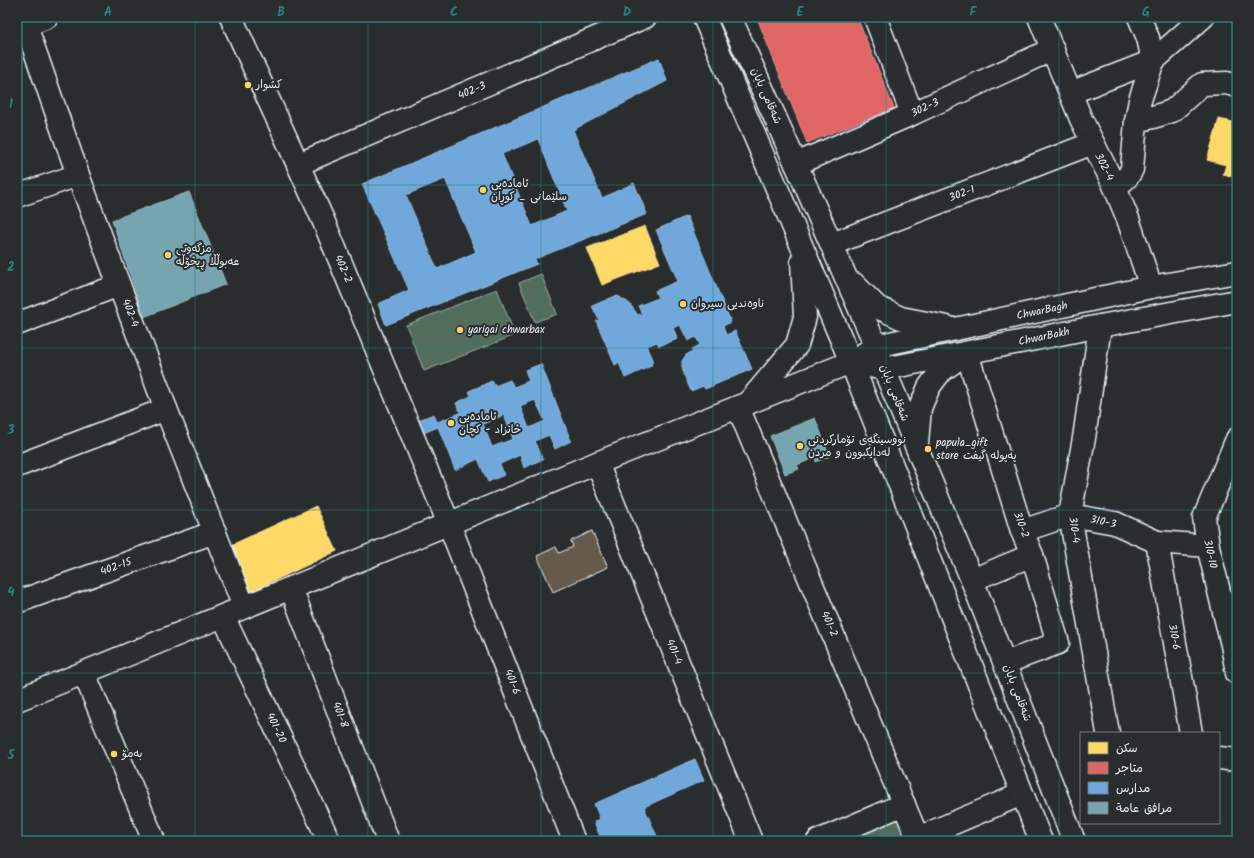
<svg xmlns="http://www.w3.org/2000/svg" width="1254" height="858" font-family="Kalam,'Playpen Sans Arabic',sans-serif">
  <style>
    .green { fill: #536d5c; stroke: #9eafaa }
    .homes { fill: #ffd966; stroke: #f8e092 }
    .shops { fill: #e06666; stroke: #e29092 }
    .schools { fill: #6fa8dc; stroke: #93bee4; fill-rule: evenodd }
    .public { fill: #76a5af; stroke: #98bcc5 }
    .building { fill: #665a4e; stroke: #e8f1f8 }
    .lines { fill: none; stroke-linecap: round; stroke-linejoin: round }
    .minor-casing { stroke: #e8f1f8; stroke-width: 25 }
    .major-casing { stroke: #e8f1f8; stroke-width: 25 }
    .minor { stroke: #2a2d2e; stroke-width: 22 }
    .major { stroke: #2a2d2e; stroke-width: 22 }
    .grid { fill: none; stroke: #25827c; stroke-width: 1; stroke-opacity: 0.55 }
    .poi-dot { fill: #ffd166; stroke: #2a2d2e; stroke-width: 1.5 }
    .labels { text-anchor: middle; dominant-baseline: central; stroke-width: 4; stroke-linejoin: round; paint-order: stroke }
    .poi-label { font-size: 11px; fill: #e8f1f8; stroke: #2a2d2e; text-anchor: start }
    .street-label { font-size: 11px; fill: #e8f1f8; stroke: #2a2d2e }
    .neatline { fill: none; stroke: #25827c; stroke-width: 1.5 }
    .grid-label { font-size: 13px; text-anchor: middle; font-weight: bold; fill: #25827c }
  </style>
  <rect width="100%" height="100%" fill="#2a2d2e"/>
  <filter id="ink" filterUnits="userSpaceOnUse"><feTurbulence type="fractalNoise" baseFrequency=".025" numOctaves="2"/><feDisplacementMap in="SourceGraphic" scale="8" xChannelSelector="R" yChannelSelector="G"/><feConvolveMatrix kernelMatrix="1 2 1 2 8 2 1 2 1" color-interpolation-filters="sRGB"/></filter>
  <g filter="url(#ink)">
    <g class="green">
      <polygon points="541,274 557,314 535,322 519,283"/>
      <polygon points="497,289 515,335 424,371 406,325"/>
      <polygon points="898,817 907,841 841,841"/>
    </g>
    <g class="homes">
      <polygon points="1219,119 1237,123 1237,178 1223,174 1226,165 1207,160"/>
      <polygon points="645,226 660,263 602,285 587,248"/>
      <polygon points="316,506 337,551 248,593 227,547"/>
    </g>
    <polygon class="shops" points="760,17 857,17 894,108 807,143 757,18"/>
    <g class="schools">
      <path d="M659,58L667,81L573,130L602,198L634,183L647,214L535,259L537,264L386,325L378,304L409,290L362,184ZM538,139L567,211L532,226L502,154ZM445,179L476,252L437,269L406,195Z"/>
      <polygon points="687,216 731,322 723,326 726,335 735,331 752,369 705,389 703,386 691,391 684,375 682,367 682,361 686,355 693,351 692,349 700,345 696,337 688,341 680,325 673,328 678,339 659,346 657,342 647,346 653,359 651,366 625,378 619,363 615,365 596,321 599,320 592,306 613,297 618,296 629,303 638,315 642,314 638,306 658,298 655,291 678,281 656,230"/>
      <path d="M541,364L571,441L555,449L549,435L535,441L543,459L524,468L520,455L500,464L504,475L488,482L478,459L455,470L438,427L421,434L416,421L434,414L437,422L460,413L456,403L471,396L469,391L492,381L495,386L510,380L514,387L529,381L525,370ZM535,400L545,421L529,428L520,406ZM504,415L513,439L492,447L483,424Z"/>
      <polygon points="695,759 704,780 644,807 659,841 602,841 594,822 600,819 594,804"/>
    </g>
    <g class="public">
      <polygon points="189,192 226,284 144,317 112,220"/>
      <polygon points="815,418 830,456 816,462 815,458 797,465 799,469 785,474 770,436"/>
    </g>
    <polygon class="building" points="592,531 608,567 553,592 537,556 556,547 559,553 573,547 571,541"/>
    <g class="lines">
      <g class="minor-casing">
        <g id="minor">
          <polyline points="23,17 78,175 119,285 166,409 244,607"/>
          <polyline points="231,17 324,222 449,524 574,841"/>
          <polyline points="875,17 912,114"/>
          <polyline points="1039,17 1081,119 1114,185 1128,219 1151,287"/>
          <polyline points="17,29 47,17"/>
          <polyline points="1070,93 1153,61 1203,17"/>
          <polyline points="1136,121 1153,117 1172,111 1202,84 1227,83 1237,86"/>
          <polyline points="299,164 645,17"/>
          <polyline points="796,164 912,114 1053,49"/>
          <path d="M1114,185C1123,183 1128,178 1132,169L1136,121L1140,100L1153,61L1148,38L1139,17"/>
          <polyline points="17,196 78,175"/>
          <polyline points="832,244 1093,143"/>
          <polyline points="17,324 119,285"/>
          <polyline points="1100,326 1084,438 1070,515 1108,733"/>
          <polyline points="967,353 1022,531 1032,555 1058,643 1005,663"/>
          <polyline points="738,407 919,841"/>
          <polyline points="1237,439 1204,518 1208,546 1232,645 1237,673"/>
          <polyline points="597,463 751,841"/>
          <polyline points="17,466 166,409"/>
          <polyline points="1022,531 1070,515 1115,523 1157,542 1208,546"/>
          <polyline points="1157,542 1191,733"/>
          <polyline points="972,580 1032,555"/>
          <polyline points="291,588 388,841"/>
          <polyline points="17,602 215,532"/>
          <polyline points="223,616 329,841"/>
          <polyline points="84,673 154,841"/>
          <polyline points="17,700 597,463 851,362"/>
          <polyline points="1219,758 1237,760"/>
          <polyline points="918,838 1022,794"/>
          <polyline points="818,841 904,804"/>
        </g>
      </g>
      <g class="major-casing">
        <g id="major">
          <polyline points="704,17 851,362 1041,841"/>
          <polyline points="730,17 796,164 876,346 884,369 972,580 1074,841"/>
          <polyline points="854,284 877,307 901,318 947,327"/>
          <polyline points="864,354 876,346 1151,287 1237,272"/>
          <polyline points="870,366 884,369 1100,326 1237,301"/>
          <polyline points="747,404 797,345 805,317 802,261"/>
          <polyline points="917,443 920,408 929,387 941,371 962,356"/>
        </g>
      </g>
      <use href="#minor" class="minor"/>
      <use href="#major" class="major"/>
    </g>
  </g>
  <path class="grid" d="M195,17V841M368,17V841M541,17V841M713,17V841M886,17V841M1059,17V841M17,185H1237M17,348H1237M17,510H1237M17,673H1237"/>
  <g class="poi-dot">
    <circle cx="248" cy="85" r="4"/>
    <circle cx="483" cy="190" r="4"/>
    <circle cx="168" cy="255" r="4"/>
    <circle cx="683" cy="304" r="4"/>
    <circle cx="460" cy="330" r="4"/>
    <circle cx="451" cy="423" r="4"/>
    <circle cx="800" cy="446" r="4"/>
    <circle cx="928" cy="449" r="4"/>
    <circle cx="114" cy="754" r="4"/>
  </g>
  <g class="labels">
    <g class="poi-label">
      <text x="256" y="85">كشوار</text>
      <text x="491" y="184">ئامادەیی<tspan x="491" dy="13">سلێمانی _ کوڕان</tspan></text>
      <text x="176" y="249">مزگەوتی<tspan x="176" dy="13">عەبوڵڵا ڕیخۆڵە</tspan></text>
      <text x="691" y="304">ناوەندیی سیروان</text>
      <text x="468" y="330">yarigai chwarbax</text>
      <text x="459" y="417">ئامادەیی<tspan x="459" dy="13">خانزاد - کچان</tspan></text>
      <text x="808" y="440">نووسینگەی تۆمارکردنی<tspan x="808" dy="13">لەدایکبوون و مردن</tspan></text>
      <text x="936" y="443">papula_gift<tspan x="936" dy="13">store پەپولە گیفت</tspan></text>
      <text x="122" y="754">بەمۆ</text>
    </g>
    <g class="street-label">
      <text transform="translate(472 91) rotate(-23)">402-3</text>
      <text transform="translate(766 96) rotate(66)">شەقامی بابان</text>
      <text transform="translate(925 108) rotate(-25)">302-3</text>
      <text transform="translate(1104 167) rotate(63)">302-4</text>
      <text transform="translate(962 194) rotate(-21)">302-1</text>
      <text transform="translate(343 269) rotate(67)">402-2</text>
      <text transform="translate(1042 311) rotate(-12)">ChwarBagh</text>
      <text transform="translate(130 313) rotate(69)">402-4</text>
      <text transform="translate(1044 337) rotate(-12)">ChwarBakh</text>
      <text transform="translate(894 393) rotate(68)">شەقامی بابان</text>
      <text transform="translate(1103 522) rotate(12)">310-3</text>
      <text transform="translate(1021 525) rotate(71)">310-2</text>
      <text transform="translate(1074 530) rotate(82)">310-4</text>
      <text transform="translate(1210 554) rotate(78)">310-10</text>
      <text transform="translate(116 567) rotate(-20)">402-15</text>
      <text transform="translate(829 624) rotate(67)">401-2</text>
      <text transform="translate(1174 637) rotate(80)">310-6</text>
      <text transform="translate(674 652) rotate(68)">401-4</text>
      <text transform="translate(512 682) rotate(69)">401-6</text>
      <text transform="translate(1017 693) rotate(69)">شەقامی بابان</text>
      <text transform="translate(340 715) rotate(69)">401-8</text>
      <text transform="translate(276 728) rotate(65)">401-20</text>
    </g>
  </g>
  <rect width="1254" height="858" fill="none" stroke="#2a2d2e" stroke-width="44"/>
  <rect x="1080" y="732" width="140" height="92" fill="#2a2d2e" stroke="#767b7f"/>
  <rect x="1088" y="742" width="20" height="12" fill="#ffd966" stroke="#767b7f"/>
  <text x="1116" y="752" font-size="12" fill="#e8f1f8">سكن</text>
  <rect x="1088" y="762" width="20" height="12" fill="#e06666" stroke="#767b7f"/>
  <text x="1116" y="772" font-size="12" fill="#e8f1f8">متاجر</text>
  <rect x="1088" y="782" width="20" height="12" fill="#6fa8dc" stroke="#767b7f"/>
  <text x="1116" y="792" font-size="12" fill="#e8f1f8">مدارس</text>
  <rect x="1088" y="802" width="20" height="12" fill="#76a5af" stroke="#767b7f"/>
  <text x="1116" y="812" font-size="12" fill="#e8f1f8">مرافق عامة</text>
  <rect x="22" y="22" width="1210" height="814" class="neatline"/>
  <g class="grid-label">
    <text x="108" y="16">A</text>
    <text x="281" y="16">B</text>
    <text x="454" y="16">C</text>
    <text x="627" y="16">D</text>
    <text x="800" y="16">E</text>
    <text x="973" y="16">F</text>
    <text x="1146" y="16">G</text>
    <text x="11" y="108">1</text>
    <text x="11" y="271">2</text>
    <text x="11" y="434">3</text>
    <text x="11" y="596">4</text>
    <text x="11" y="759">5</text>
  </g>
</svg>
